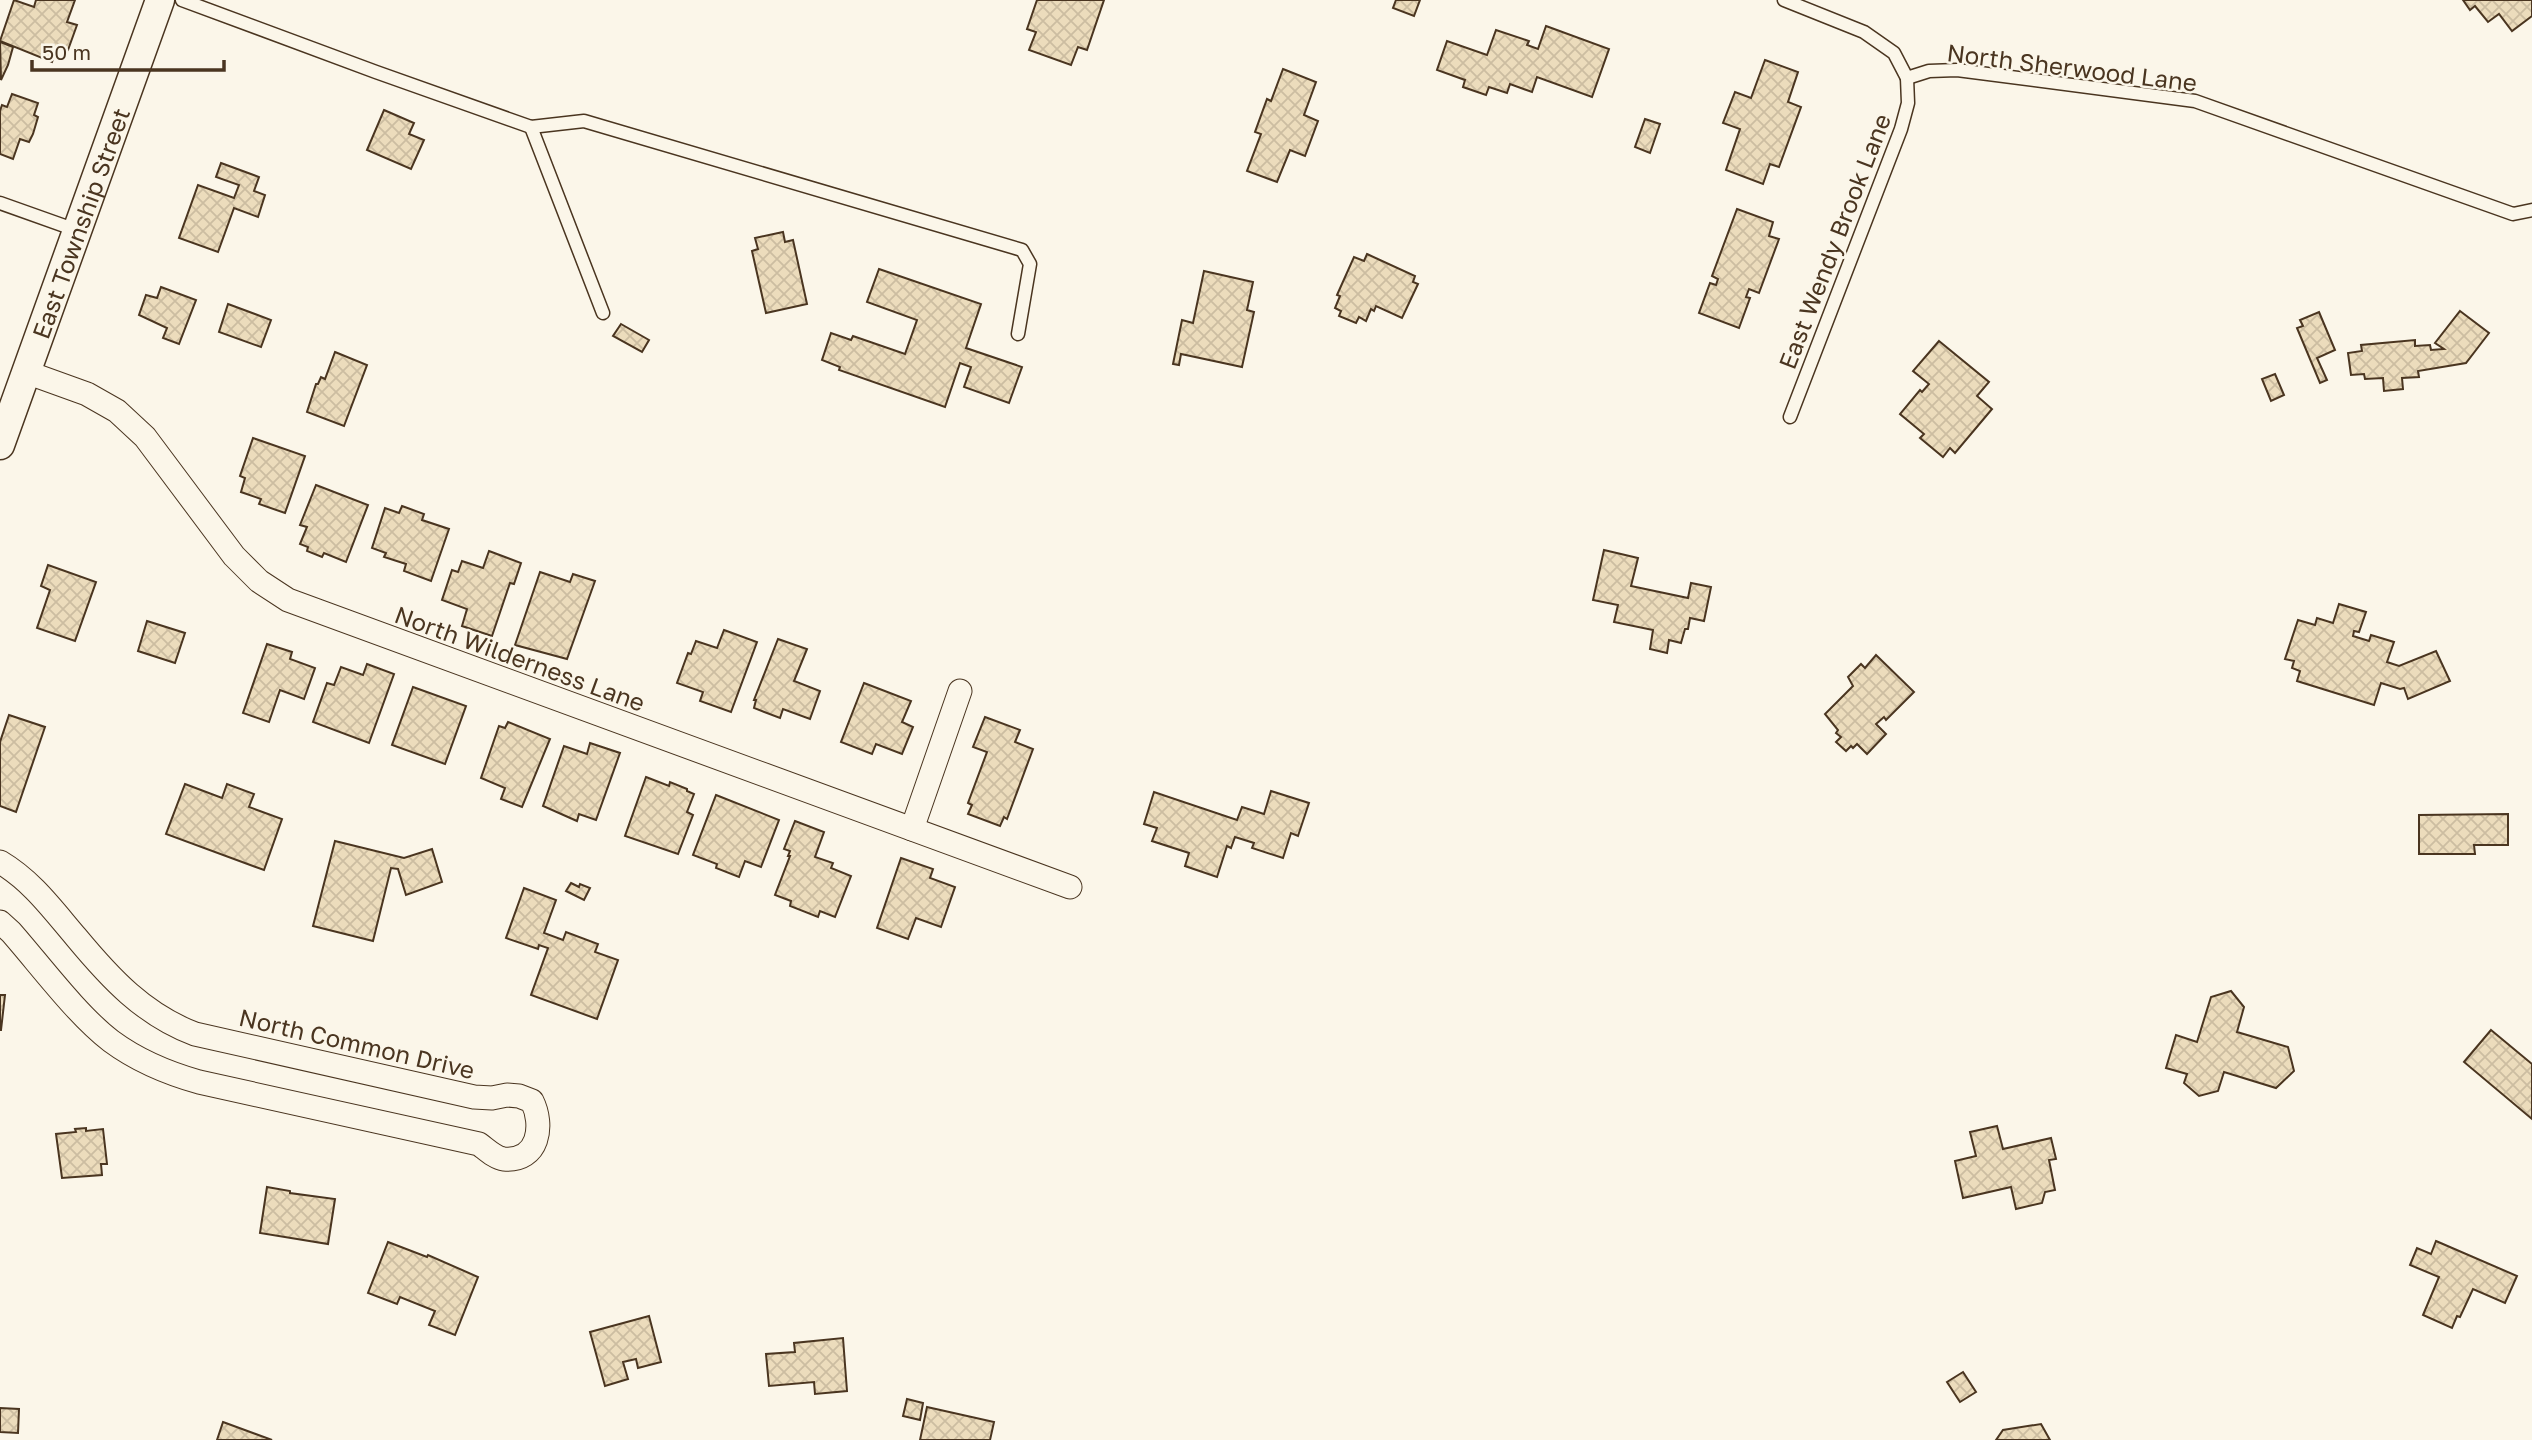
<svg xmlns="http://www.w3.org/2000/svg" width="2532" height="1440" font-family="'Golos Text',sans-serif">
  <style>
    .building { fill: url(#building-cross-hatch); stroke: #4a3520; stroke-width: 2 }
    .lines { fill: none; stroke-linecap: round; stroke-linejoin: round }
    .service-casing { stroke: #4a3520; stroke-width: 15 }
    .minor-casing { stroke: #4a3520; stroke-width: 25 }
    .tertiary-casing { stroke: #4a3520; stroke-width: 31 }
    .service { stroke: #fbf6e9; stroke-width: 12 }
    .minor { stroke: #fbf6e9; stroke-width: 23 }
    .tertiary { stroke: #fbf6e9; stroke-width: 28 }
    .labels { text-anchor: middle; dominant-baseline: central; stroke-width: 5; stroke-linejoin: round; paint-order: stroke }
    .street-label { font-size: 24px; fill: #4a3520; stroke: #fbf6e9 }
  </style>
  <defs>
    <pattern id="building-cross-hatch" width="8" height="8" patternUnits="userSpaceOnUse" patternTransform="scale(1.75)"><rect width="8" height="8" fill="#ecdcbc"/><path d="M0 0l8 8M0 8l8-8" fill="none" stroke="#ccbda1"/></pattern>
  </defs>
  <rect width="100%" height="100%" fill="#fbf6e9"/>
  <g class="building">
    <polygon points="14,0 34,7 36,0 75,0 67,22 77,25 68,50 58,46 52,62 0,41"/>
    <polygon points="1037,0 1104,0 1087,50 1078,47 1071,65 1029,50 1036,32 1027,29"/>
    <polygon points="1396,0 1420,0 1414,16 1393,8"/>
    <polygon points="2463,0 2532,0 2532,16 2512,31 2499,14 2488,22 2475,6 2470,10"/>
    <polygon points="1546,26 1609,49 1592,97 1537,77 1532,92 1510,84 1507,93 1489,87 1486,95 1463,87 1465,80 1437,70 1447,41 1487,55 1496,30 1529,41 1527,45 1538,49"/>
    <polygon points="0,42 13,47 8,65 1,80"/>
    <polygon points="1765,60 1798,72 1788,102 1801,107 1779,167 1770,164 1763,184 1726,170 1740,129 1723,123 1735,92 1751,98"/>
    <polygon points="1283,69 1316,82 1304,115 1318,121 1305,156 1290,150 1277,182 1247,171 1261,134 1255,132 1267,99 1271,101"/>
    <polygon points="12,94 38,103 34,115 38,117 33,134 29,142 20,139 13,159 0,154 0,111 2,105 7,107"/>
    <polygon points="384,110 414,123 409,134 424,140 411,169 367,150"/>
    <polygon points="1645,119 1660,124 1650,153 1635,147"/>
    <polygon points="221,163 259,177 254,191 265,195 258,217 234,208 218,252 179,238 198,185 234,198 239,185 216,177"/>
    <polygon points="1737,209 1773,222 1769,236 1779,239 1759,293 1749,289 1746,297 1750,298 1739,328 1699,313 1710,283 1716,285 1718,279 1712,276"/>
    <polygon points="783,232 785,242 793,240 807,304 766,313 752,251 758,249 755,238"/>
    <polygon points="1367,254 1415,276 1413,282 1418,284 1402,318 1376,306 1374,311 1371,309 1366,321 1359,317 1356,323 1339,316 1341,311 1335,308 1340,296 1337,295 1354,257 1364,261"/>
    <polygon points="879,269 981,304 966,348 1022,367 1009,403 964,387 971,367 960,363 945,407 839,370 840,367 822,360 831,333 851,340 853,336 905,354 917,320 867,302"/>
    <polygon points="1204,271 1253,282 1247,310 1254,312 1242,367 1181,354 1179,365 1173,364 1182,320 1193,323"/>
    <polygon points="161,287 196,300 179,344 163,338 167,328 139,315 146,295 157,298"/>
    <polygon points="228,304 271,320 261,347 219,332"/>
    <polygon points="2460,311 2489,333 2466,363 2418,371 2419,377 2402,378 2403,389 2384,391 2383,378 2365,379 2364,374 2351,375 2348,353 2362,351 2361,345 2415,340 2415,346 2430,345 2431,350 2444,349 2435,343"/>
    <polygon points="2319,312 2335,350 2317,358 2327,380 2320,383 2297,328 2303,326 2300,320"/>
    <polygon points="621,324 649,340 642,352 613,336"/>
    <polygon points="1939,341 1989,382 1977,396 1992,409 1955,453 1950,448 1943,457 1920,438 1924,434 1900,414 1920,390 1922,392 1929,384 1913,371"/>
    <polygon points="335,352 367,365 344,426 307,412 316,384 318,384 321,377 325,379"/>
    <polygon points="2275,374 2284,395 2271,401 2262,379"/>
    <polygon points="253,438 305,456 285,513 259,504 261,499 241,492 245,478 240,476"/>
    <polygon points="316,485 368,505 346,562 324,553 322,557 307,551 308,547 300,544 307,527 300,525"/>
    <polygon points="402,506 424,514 422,520 449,529 431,581 404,571 406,564 384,557 386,553 372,548 385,508 399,513"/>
    <polygon points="1604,550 1638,558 1631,586 1688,598 1691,583 1711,587 1704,621 1690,618 1688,629 1685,629 1681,643 1669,640 1667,653 1650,649 1653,630 1614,622 1618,605 1593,600"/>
    <polygon points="489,551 521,563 514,584 510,583 492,636 462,626 467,609 442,600 452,570 458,572 462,561 483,568"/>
    <polygon points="48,565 96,582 75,641 37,628 50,590 41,586"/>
    <polygon points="540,572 570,582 573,574 595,581 567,659 515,645"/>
    <polygon points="2339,604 2366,612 2359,632 2354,631 2353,636 2369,641 2371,635 2394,642 2387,662 2399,666 2436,651 2450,681 2408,699 2404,688 2400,689 2381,683 2374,705 2297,681 2300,671 2292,668 2294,661 2285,659 2298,620 2315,625 2317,618 2333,623"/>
    <polygon points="147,621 185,633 175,663 138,651"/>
    <polygon points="724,630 757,642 731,712 700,701 703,692 677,683 688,653 691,654 696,641 717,648"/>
    <polygon points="778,639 807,649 794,681 820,691 810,719 783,709 780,718 754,708 756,700 754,700"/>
    <polygon points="267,644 292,652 290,659 315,668 304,699 280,690 269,722 243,713"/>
    <polygon points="1876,655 1914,692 1886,720 1884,717 1876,724 1886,734 1867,754 1857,744 1853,748 1851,746 1846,751 1836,742 1841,737 1836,733 1838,730 1825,714 1853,686 1848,677 1861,664 1865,668"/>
    <polygon points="367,664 394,674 369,743 313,722 327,683 334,685 341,667 363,675"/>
    <polygon points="864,683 911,701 902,722 913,727 902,754 876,744 872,754 841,742"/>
    <polygon points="413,687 466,706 445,764 392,745"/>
    <polygon points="9,715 45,727 16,812 0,806 0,742"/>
    <polygon points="985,717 1020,730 1015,742 1033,749 1007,819 1004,817 1000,826 968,814 972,805 968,803 987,752 973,747"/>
    <polygon points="508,722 550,739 522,807 501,799 505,788 481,778 499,726 505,728"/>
    <polygon points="590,743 620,753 596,820 579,814 577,821 543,806 564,746 587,754"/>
    <polygon points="646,777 669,786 670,782 687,789 687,791 694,794 687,812 693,815 678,854 625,836"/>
    <polygon points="185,784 222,798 227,784 254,794 249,807 282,819 264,870 166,834"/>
    <polygon points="1271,791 1309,803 1298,836 1291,833 1283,858 1252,848 1254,843 1235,837 1231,848 1227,846 1217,877 1185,866 1189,853 1152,841 1157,828 1144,824 1154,792 1237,820 1242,807 1264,814"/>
    <polygon points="716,795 779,820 761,867 745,861 739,877 716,868 717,864 693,855"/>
    <polygon points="2508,814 2508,845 2474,845 2475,854 2419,854 2419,815"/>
    <polygon points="795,821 824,832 815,857 833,863 831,868 851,876 835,917 820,911 818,917 790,906 791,901 775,895 790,856 788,856 790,851 784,849"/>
    <polygon points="335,841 404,858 432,849 442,882 406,895 398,869 391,868 373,941 313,926"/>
    <polygon points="901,858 933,869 930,878 955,887 941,927 916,918 908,939 877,928"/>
    <polygon points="571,883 579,887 580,884 590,888 584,900 566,891"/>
    <polygon points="524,888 556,900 544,933 563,940 566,932 598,944 595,952 618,960 597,1019 531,995 548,948 539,945 538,949 506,938"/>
    <polygon points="2231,991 2244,1007 2237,1032 2288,1047 2294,1071 2276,1088 2224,1072 2218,1091 2199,1096 2184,1083 2187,1074 2166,1068 2176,1035 2197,1042 2211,997"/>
    <polygon points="0,995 5,995 1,1030 0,1030"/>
    <polygon points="2491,1030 2532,1064 2532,1119 2464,1062"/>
    <polygon points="1997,1126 2003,1149 2051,1138 2056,1159 2049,1160 2055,1190 2045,1192 2042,1203 2016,1209 2011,1187 1963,1198 1955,1161 1976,1156 1970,1132"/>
    <polygon points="86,1128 86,1131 103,1129 107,1164 101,1164 102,1175 62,1178 56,1134 76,1132 75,1129"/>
    <polygon points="267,1187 290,1191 290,1193 335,1199 328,1244 260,1233"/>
    <polygon points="2436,1241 2517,1276 2505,1303 2473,1289 2460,1317 2457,1316 2452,1328 2423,1315 2439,1277 2410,1265 2417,1248 2431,1254"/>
    <polygon points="388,1242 427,1257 428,1255 478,1277 455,1335 429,1325 435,1311 400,1297 397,1304 368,1293"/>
    <polygon points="649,1316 661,1362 638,1368 636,1359 623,1362 628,1379 605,1386 590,1332"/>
    <polygon points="843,1338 847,1391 815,1394 814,1382 769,1386 766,1354 795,1352 794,1343"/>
    <polygon points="1963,1372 1976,1392 1960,1402 1947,1382"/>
    <polygon points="907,1399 923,1403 920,1420 903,1416"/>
    <polygon points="927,1407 994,1422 990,1440 920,1440"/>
    <polygon points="0,1408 19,1409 18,1433 0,1432"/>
    <polygon points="223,1422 272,1440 217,1440"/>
    <polygon points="2041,1424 2050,1440 1996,1440 2003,1430"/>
  </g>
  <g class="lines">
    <g class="service-casing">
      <g id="service">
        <polyline points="182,0 376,72 531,127 584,121 1022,250 1030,264 1018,334"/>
        <polyline points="1784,0 1864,32 1894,53 1907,78 1929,71 1957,70 2195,101 2513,214 2532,210"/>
        <polyline points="531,127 603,313"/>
        <polyline points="0,203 76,230"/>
        <polyline points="1790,417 1901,129 1908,103 1907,78"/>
      </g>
    </g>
    <g class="minor-casing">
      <g id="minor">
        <polyline points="26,372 87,394 117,411 145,437 234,556 259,581 288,600 1070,887"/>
        <polyline points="912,829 960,691"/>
        <path d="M0,862C32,881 52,909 76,937C110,978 144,1015 195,1034L474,1097L492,1098L507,1095L519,1096L532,1101C544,1125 539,1162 504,1159C495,1158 486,1149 479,1144L199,1082C167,1073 138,1061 111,1041C77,1015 40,965 11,932L0,922"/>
      </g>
    </g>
    <g class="tertiary-casing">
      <g id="tertiary">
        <path id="s1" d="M0,445L160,0"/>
      </g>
    </g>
    <use href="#service" class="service"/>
    <use href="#minor" class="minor"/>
    <use href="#tertiary" class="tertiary"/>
  </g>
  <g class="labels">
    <g class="street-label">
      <text transform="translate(2072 67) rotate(7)">North Sherwood Lane</text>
      <text stroke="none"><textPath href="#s1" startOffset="236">East Township Street</textPath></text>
      <text transform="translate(1834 241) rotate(-69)">East Wendy Brook Lane</text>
      <text transform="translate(520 658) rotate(20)">North Wilderness Lane</text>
      <text transform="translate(357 1043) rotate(13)">North Common Drive</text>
    </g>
  </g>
  <path d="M32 60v10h192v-10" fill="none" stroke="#4a3520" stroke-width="3.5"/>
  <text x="42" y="60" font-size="21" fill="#4a3520" stroke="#fbf6e9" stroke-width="5" paint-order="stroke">50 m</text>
</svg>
